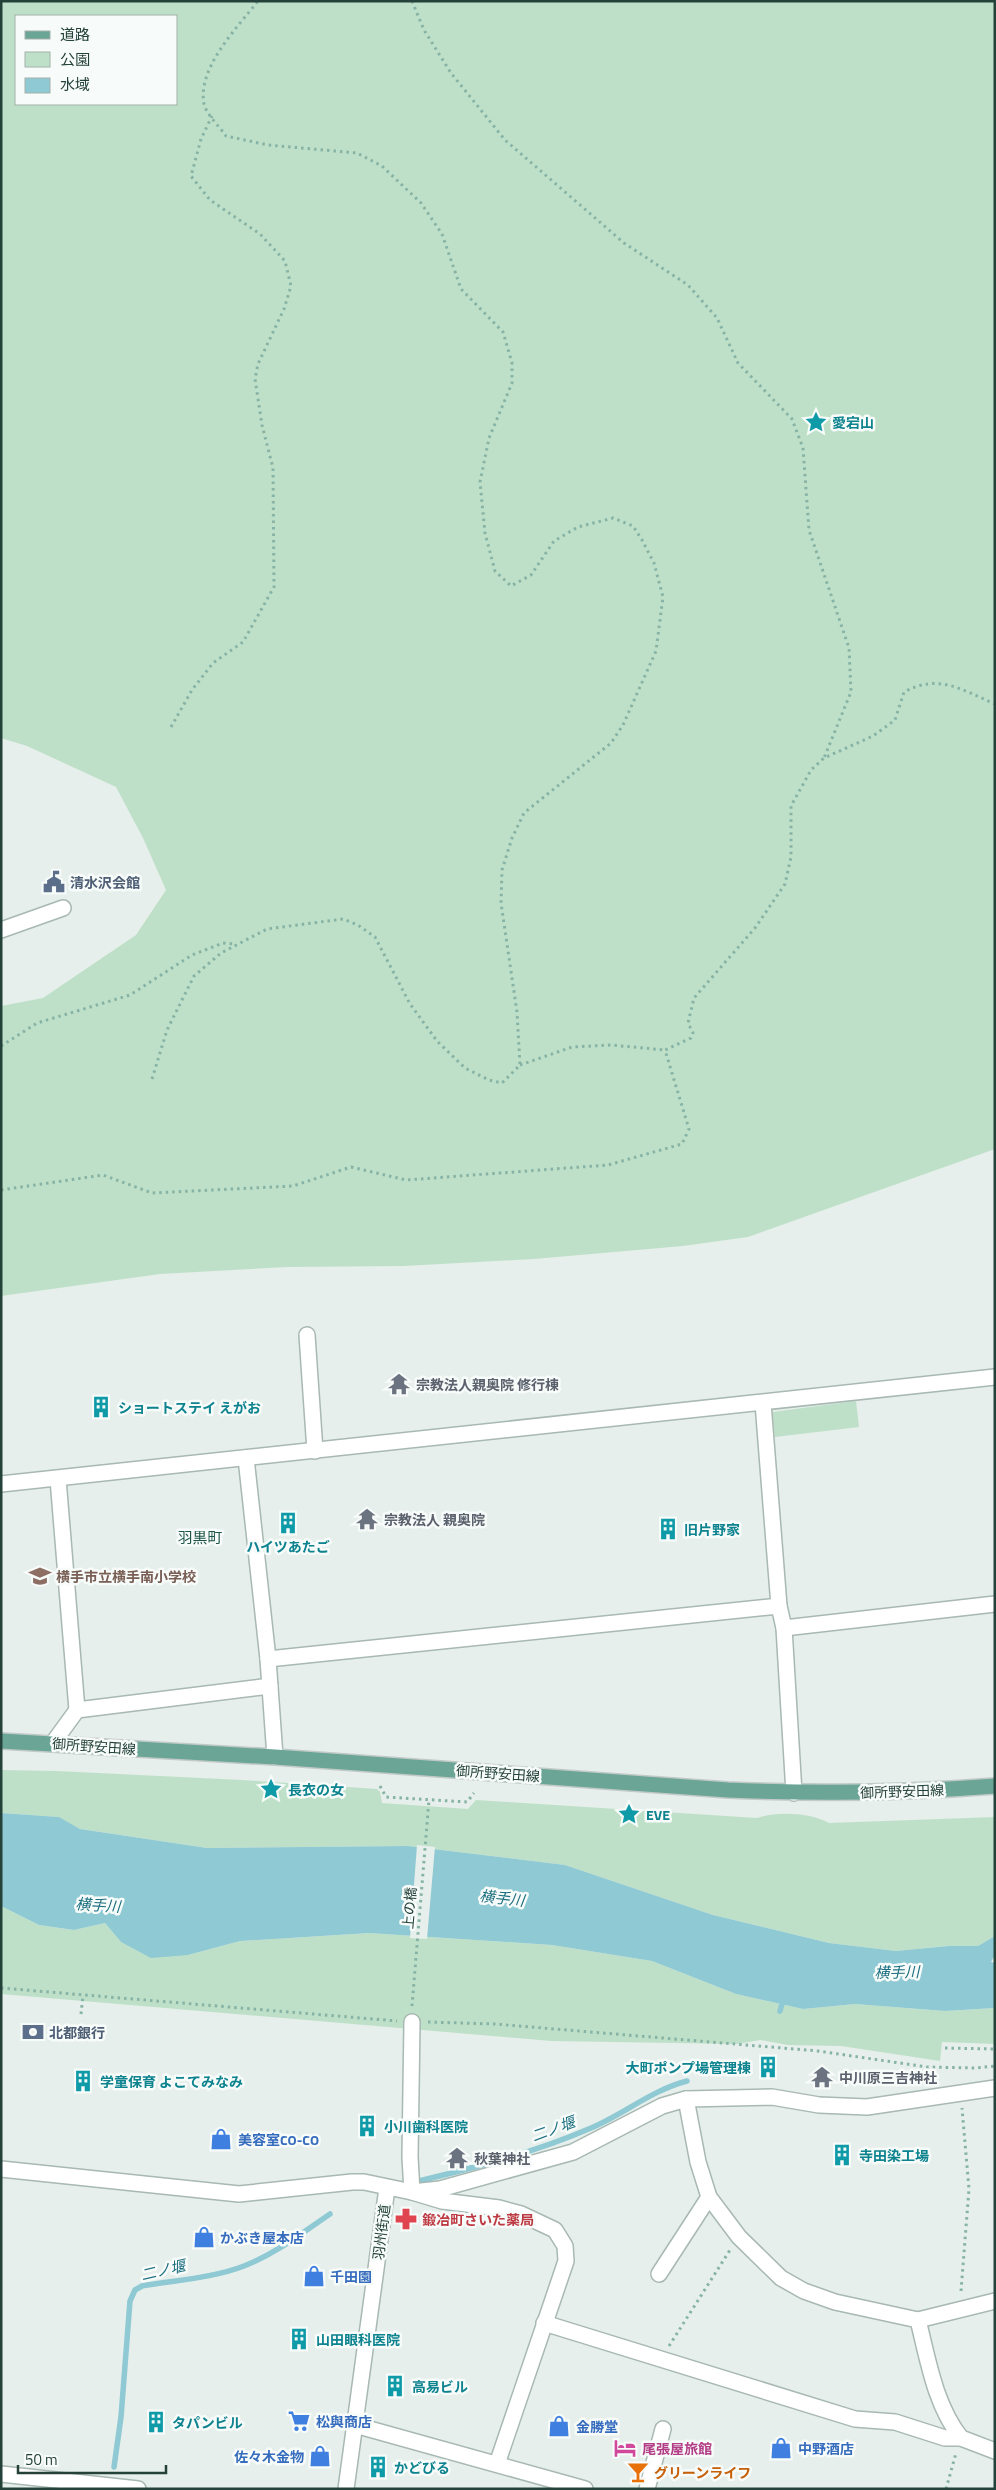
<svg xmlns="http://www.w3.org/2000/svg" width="996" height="2490" font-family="'Titillium Web','Noto Sans JP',sans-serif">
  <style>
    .green { fill: #bfe0c8; fill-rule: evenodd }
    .water { fill: #8ec9d4 }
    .pier { fill: #e6efeb }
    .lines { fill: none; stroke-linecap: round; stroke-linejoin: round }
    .stream { stroke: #8ec9d4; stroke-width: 5.5 }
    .minor-casing { stroke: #a8b8b2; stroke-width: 18 }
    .major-casing { stroke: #c2cac8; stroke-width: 18 }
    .path { stroke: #86b3a5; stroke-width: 3; stroke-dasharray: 2.5 4; stroke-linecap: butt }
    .minor { stroke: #fff; stroke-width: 15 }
    .major { stroke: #6aa596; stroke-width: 15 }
    .labels { text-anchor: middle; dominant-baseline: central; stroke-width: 5; stroke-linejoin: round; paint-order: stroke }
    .culture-label { font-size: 14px; font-weight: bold; fill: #0d838f; stroke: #f7fbf9; text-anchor: start }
    .service-label { font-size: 14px; font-weight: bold; fill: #4e5e75; stroke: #f7fbf9; text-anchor: start }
    .worship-label { font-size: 14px; font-weight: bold; fill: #5b616d; stroke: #f7fbf9; text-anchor: start }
    .education-label { font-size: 14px; font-weight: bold; fill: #785e54; stroke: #f7fbf9; text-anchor: start }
    .street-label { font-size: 14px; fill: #24423a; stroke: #f7fbf9 }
    .shop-label { font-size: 14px; font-weight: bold; fill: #366cbe; stroke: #f7fbf9; text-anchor: start }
    .health-label { font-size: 14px; font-weight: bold; fill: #be3a42; stroke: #f7fbf9; text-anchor: start }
    .hotel-label { font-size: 14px; font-weight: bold; fill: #b23c85; stroke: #f7fbf9; text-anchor: start }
    .food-label { font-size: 14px; font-weight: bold; fill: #c56008; stroke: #f7fbf9; text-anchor: start }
    .neighbourhood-label { font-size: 15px; fill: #1f5548; stroke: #f7fbf9 }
    .water-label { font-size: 15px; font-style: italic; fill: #1c6f80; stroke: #f7fbf9 }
  </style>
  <rect width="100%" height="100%" fill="#e6efeb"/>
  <g class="green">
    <path d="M1,1H995V1149L748,1237L683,1246L534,1259L404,1266L288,1267L160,1274L1,1296V1006L43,998L136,935L166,890L143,838L116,787L27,746L1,738ZM16,16H176V104H16Z"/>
    <polygon points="856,1401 859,1427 775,1437 772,1412"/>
    <path d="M1,1770L57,1771L242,1780L377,1789L380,1792L382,1803L468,1809L476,1800L757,1818C777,1811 811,1813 829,1823L995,1817V1936L978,1946H949L896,1951L829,1943L713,1915L565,1865L408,1846L207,1848L80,1829L58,1817L1,1813Z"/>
    <polygon points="1,1906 39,1925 74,1930 105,1923 121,1942 188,1955 240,1941 369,1933 552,1945 652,1961 736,1994 803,2009 855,2004 945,2011 995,2008 995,2044 942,2042 940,2061 841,2046 788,2045 760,2040 737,2044 551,2041 1,1994"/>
  </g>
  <polygon class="water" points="1,1813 59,1817 80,1829 207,1848 408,1846 565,1865 713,1915 829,1943 896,1951 949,1946 978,1946 995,1936 995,1955 991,1962 995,1963 995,2008 945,2011 855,2004 803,2009 736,1994 652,1961 552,1945 369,1933 240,1941 188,1955 151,1958 121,1942 105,1923 74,1930 39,1925 1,1906"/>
  <polygon class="pier" points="417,1845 435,1847 427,1939 410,1938"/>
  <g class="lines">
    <g class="stream">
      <polyline points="780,2011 784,1997"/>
      <path d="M419,2181C477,2167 536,2152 591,2128C624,2114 652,2090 687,2081"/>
      <path d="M114,2467L121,2417L130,2301L135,2290L142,2286C176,2280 213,2278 244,2266C275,2254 302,2233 330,2214"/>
    </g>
    <g class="minor-casing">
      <g id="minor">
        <polyline points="1,930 63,908"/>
        <polyline points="307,1335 315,1451"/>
        <polyline points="763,1403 779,1606 784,1628 794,1793"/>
        <polyline points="246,1458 268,1659 275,1757"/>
        <polyline points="58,1479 77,1710"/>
        <polyline points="1,1484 995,1377"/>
        <polyline points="784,1628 995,1604"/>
        <polyline points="268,1659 779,1606"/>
        <polyline points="53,1743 77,1710 270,1686"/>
        <polyline points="412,2022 410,2157 412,2192 442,2201 499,2208 521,2214 555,2230 565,2246 566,2261 497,2464"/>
        <polyline points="686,2099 698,2162 709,2197 739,2237 781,2278 804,2291 835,2302 918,2320 995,2301"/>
        <polyline points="1,2169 239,2194 352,2182 364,2182 412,2192 440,2189 573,2152 662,2106 686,2099 772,2097 819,2105 867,2107 995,2088"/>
        <polyline points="659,2274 709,2197"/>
        <path d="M918,2320C928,2360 935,2405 961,2438"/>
        <polyline points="544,2323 855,2419 895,2422 945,2438 961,2438 995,2451"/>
        <polyline points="355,2425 585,2489"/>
        <polyline points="1,2474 138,2489"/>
        <polyline points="346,2489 387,2188"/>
        <polyline points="647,2489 663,2429"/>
      </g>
    </g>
    <g class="major-casing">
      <path id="major" d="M1,1741L275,1757L728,1790C817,1794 906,1793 995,1786"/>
    </g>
    <g class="path">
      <polyline points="412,1 424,30 451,73 505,140 624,243 688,285 717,318 738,363 792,419 803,448 809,530 849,648 851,692 824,758"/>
      <polyline points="171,727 192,690 213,663 243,642 274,587 273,468 262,425 255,379 258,364 284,309 291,286 285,261 260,234 210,200 191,176 201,139 212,116"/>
      <polyline points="1,1046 37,1023 130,995 192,955 223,943 236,944"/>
      <polyline points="520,1065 572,1047 611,1045 665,1050"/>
      <path d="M152,1079L167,1030L194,976L221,953L267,929L343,919L358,925L375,937L410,1004L437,1041L465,1068L489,1080L502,1083L520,1065L517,1012L501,903L502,870L512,838L524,813L611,743L623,725L656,651L663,597L654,563L642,540L633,526L613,518L578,527L554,541L531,575L511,586L495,571L485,533L480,482L489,438L512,383V363L503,332L461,289L442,234L421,203L382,166L357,153L268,145L226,136C220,127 206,114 204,104C197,68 237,28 258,1"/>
      <path d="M1,1190L103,1175L152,1193L293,1186L351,1167L406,1180L608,1165L682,1144L689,1129L665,1050L691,1038L693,1033L688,1023L694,998L755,928L785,884L791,857V806L811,770L824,758L873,736L895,720L904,692C939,673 962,690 995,704"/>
      <polyline points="380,1786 386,1797 467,1802 474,1793"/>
      <polyline points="1,1988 397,2021"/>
      <polyline points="412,2006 429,1800"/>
      <polyline points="81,2014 83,1995"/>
      <polyline points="428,2022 495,2024 818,2051 927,2067 975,2068 995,2066"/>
      <polyline points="945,2048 995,2049"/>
      <polyline points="961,2291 969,2189 962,2108"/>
      <polyline points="669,2346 730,2250"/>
      <polyline points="946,2489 956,2453"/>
    </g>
    <use href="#minor" class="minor"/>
    <use href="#major" class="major"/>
  </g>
  <defs>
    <g id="sight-bare" transform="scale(1.725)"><path d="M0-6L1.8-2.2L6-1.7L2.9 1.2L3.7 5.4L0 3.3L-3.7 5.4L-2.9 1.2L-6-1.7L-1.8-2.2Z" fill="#0f9aa8" stroke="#f7fbf9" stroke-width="2.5" paint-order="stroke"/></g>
    <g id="civic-bare" transform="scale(1.725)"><path d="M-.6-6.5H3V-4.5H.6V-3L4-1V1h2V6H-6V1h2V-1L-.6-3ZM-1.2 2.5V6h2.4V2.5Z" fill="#5c6f8a" stroke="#f7fbf9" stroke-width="2.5" paint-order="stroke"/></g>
    <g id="temple-bare" transform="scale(1.725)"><path d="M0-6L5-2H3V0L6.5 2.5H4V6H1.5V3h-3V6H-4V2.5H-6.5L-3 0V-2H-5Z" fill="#6b7280" stroke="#f7fbf9" stroke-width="2.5" paint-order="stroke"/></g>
    <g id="building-bare" transform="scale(1.725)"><path d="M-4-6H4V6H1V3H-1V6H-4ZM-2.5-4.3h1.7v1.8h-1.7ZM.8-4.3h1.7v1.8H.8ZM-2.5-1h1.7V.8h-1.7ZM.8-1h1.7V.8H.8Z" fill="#0f9aa8" stroke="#f7fbf9" stroke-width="2.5" paint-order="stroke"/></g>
    <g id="school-bare" transform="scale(1.725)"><path d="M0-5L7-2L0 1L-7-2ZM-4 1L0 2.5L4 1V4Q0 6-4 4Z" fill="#8d6e63" stroke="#f7fbf9" stroke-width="2.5" paint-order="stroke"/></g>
    <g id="bank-bare" transform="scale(1.725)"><path d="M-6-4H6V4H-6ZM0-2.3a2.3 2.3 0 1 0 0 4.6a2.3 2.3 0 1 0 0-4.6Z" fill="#5c6f8a" stroke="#f7fbf9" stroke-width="2.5" paint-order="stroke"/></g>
    <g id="shop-bare" transform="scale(1.725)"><path d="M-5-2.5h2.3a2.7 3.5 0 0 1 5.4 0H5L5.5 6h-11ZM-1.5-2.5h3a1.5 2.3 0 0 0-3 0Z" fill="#3f7fe0" stroke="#f7fbf9" stroke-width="2.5" paint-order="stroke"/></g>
    <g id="pharmacy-bare" transform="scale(1.725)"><path d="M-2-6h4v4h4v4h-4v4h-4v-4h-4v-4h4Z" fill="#e0444e" stroke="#f7fbf9" stroke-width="2.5" paint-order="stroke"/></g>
    <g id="supermarket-bare" transform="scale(1.725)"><path d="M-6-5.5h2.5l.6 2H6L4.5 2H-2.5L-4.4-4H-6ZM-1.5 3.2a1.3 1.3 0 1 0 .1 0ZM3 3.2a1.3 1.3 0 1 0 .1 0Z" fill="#3f7fe0" stroke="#f7fbf9" stroke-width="2.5" paint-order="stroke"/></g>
    <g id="hotel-bare" transform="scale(1.725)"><path d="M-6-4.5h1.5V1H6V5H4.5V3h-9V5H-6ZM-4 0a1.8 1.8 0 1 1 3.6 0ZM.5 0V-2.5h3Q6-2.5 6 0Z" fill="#d1479c" stroke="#f7fbf9" stroke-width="2.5" paint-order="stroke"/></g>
    <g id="bar-bare" transform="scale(1.725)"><path d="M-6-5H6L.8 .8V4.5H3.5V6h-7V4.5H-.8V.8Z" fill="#e8710a" stroke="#f7fbf9" stroke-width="2.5" paint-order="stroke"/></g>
  </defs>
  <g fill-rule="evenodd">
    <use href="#sight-bare" x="816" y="422"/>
    <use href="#civic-bare" x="54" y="882"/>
    <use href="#temple-bare" x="399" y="1384"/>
    <use href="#building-bare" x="101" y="1407"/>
    <use href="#temple-bare" x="367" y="1519"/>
    <use href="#building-bare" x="288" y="1523"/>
    <use href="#building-bare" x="668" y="1529"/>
    <use href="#school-bare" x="40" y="1576"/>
    <use href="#sight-bare" x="271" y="1789"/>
    <use href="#sight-bare" x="629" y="1814"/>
    <use href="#bank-bare" x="33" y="2032"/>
    <use href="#building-bare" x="768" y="2067"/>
    <use href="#temple-bare" x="822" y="2077"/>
    <use href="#building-bare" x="83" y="2081"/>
    <use href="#building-bare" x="367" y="2126"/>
    <use href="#shop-bare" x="221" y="2139"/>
    <use href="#building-bare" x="842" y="2155"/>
    <use href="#temple-bare" x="457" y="2158"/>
    <use href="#pharmacy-bare" x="406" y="2219"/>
    <use href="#shop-bare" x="204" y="2237"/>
    <use href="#shop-bare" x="314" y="2276"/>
    <use href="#building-bare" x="299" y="2339"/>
    <use href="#building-bare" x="395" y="2386"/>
    <use href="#supermarket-bare" x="299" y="2421"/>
    <use href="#building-bare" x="156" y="2422"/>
    <use href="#shop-bare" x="559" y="2426"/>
    <use href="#hotel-bare" x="625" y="2448"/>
    <use href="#shop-bare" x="781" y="2448"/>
    <use href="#shop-bare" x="320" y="2456"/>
    <use href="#building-bare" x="378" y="2467"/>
    <use href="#bar-bare" x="638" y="2472"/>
  </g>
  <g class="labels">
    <g class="culture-label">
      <text x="832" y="422">愛宕山</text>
      <text x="118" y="1407">ショートステイ えがお</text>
      <text x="684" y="1529">旧片野家</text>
      <text x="288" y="1546" text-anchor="middle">ハイツあたご</text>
      <text x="288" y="1789">長衣の女</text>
      <text x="646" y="1814">EVE</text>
      <text x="751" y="2067" text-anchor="end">大町ポンプ場管理棟</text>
      <text x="100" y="2081">学童保育 よこてみなみ</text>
      <text x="384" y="2126">小川歯科医院</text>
      <text x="859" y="2155">寺田染工場</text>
      <text x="316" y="2339">山田眼科医院</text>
      <text x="412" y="2386">高易ビル</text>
      <text x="172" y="2422">タパンビル</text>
      <text x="394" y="2467">かどびる</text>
    </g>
    <g class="service-label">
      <text x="70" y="882">清水沢会館</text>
      <text x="49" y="2032">北都銀行</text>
    </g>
    <g class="worship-label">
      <text x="416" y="1384">宗教法人親奥院 修行棟</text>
      <text x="384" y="1519">宗教法人 親奥院</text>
      <text x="839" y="2077">中川原三吉神社</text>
      <text x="474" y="2158">秋葉神社</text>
    </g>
    <g class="education-label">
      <text x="56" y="1576">横手市立横手南小学校</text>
    </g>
    <g class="street-label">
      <text transform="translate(94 1746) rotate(4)">御所野安田線</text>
      <text transform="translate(498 1773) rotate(4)">御所野安田線</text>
      <text transform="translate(902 1791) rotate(-2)">御所野安田線</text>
      <text transform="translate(409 1908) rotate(-85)">上の橋</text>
      <text transform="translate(381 2232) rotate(-83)">羽州街道</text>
    </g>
    <g class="shop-label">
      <text x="238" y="2139">美容室CO-CO</text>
      <text x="220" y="2237">かぶき屋本店</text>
      <text x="330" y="2276">千田園</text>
      <text x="316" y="2421">松與商店</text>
      <text x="576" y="2426">金勝堂</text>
      <text x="798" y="2448">中野酒店</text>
      <text x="304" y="2456" text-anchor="end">佐々木金物</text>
    </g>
    <g class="health-label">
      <text x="422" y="2219">鍛冶町さいた薬局</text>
    </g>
    <g class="hotel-label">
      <text x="642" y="2448">尾張屋旅館</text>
    </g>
    <g class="food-label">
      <text x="654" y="2472">グリーンライフ</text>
    </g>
    <g class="neighbourhood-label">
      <text x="200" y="1537">羽黒町</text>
    </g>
    <g class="water-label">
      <text transform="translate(502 1898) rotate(7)">横手川</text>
      <text transform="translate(98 1905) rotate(4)">横手川</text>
      <text transform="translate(897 1972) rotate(-1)">横手川</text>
      <text transform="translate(553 2129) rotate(-20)">二ノ堰</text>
      <text transform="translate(163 2270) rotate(-13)">二ノ堰</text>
    </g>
  </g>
  <rect width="996" height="2490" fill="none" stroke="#24423a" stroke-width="5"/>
  <rect x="15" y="15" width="162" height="90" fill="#f7fbf9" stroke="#a3b1ad"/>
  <rect x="25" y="31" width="25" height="8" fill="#6aa596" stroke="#a3b1ad"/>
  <text x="60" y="40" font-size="15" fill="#24423a">道路</text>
  <rect x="25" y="52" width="25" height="15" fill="#bfe0c8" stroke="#a3b1ad"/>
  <text x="60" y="65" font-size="15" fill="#24423a">公園</text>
  <rect x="25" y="78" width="25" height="15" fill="#8ec9d4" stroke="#a3b1ad"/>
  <text x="60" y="90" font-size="15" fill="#24423a">水域</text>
  <path d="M18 2465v8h148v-8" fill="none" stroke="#24423a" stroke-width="2.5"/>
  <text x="25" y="2465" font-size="15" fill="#24423a" stroke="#f7fbf9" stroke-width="4" paint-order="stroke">50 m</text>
</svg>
